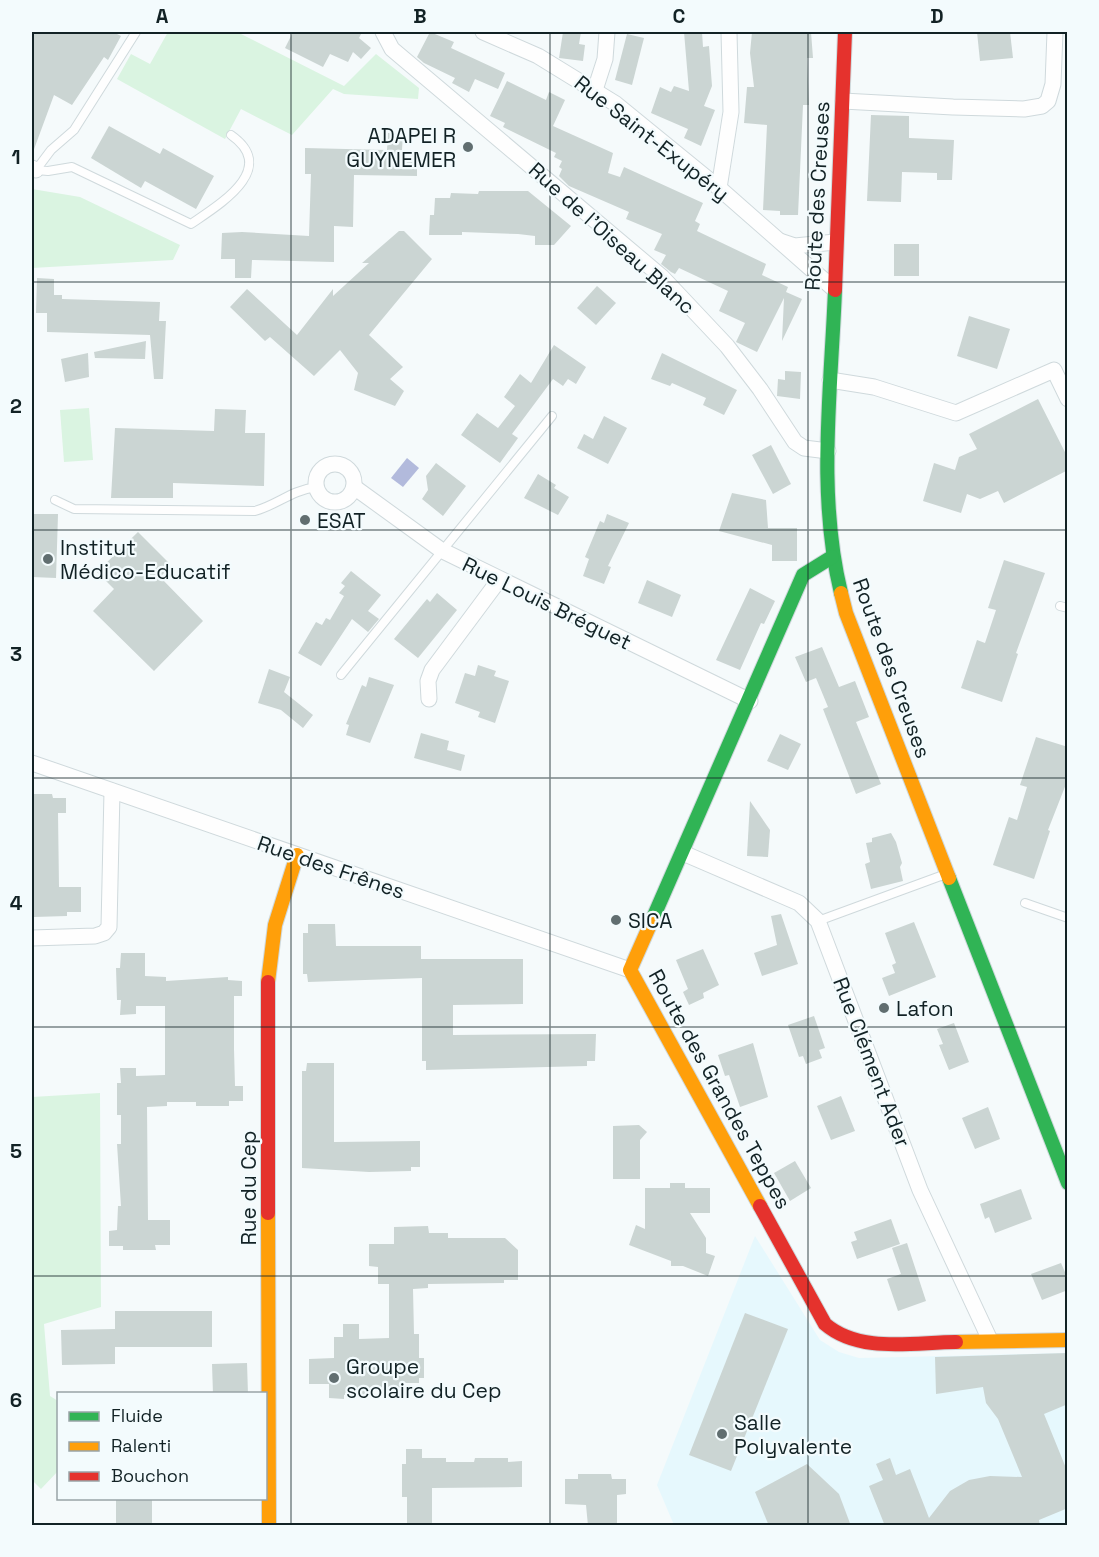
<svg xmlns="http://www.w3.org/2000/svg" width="1099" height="1557" font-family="'Space Grotesk',sans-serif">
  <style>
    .built { fill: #e6f8fd }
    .green { fill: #daf4e1 }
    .water { fill: #b2badc }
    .building { fill: #cbd5d3 }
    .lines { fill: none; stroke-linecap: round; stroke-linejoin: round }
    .lane-casing { stroke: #cfd9dc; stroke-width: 10 }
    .street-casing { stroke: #cfd9dc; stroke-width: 17 }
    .fast-casing { stroke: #cfd9dc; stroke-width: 16 }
    .slow-casing { stroke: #cfd9dc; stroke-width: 16 }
    .jam-casing { stroke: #cfd9dc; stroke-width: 16 }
    .lane { stroke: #fefefe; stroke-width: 8 }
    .street { stroke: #fefefe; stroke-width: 15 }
    .fast { stroke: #30b455; stroke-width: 14 }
    .slow { stroke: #ff9f0a; stroke-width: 14 }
    .jam { stroke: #e5322d; stroke-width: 14 }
    .grid { fill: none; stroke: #122225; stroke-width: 1.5; stroke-opacity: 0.55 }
    .poi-dot { fill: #616e70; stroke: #f3fbfd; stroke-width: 2 }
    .labels { text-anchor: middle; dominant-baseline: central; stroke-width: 4.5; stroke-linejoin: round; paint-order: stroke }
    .poi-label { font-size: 21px; fill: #122225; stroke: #f3fbfd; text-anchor: start }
    .street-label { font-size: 21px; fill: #122225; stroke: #f3fbfd }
    .neatline { fill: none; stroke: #122225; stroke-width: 2 }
    .grid-label { font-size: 20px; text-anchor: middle; font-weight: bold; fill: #122225 }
  </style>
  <rect width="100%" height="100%" fill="#f5fafb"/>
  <polygon class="built" points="755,1236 820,1340 839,1352 859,1358 1067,1353 1067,1525 674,1525 657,1485"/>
  <g class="green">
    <polygon points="168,32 237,32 344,86 376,54 419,88 418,99 344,94 333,89 292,135 241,109 225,139 117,79 131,54 150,64"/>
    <polygon points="32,189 80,197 180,245 173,260 32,268"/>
    <polygon points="89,408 93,460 64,462 60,410"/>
    <polygon points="100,1093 101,1307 44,1324 50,1396 58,1401 58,1471 41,1489 32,1480 32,1097"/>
  </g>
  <polygon class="water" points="407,458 419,468 403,487 391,478"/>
  <g class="building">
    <polygon points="32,32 113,32 121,36 108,60 104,57 72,105 54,95 33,152"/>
    <polygon points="293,32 362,32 359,38 371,48 361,59 353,52 348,62 330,54 323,67 285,48"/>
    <polygon points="430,32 454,42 451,48 505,73 498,89 475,79 469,92 452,83 455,78 424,63 417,57"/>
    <polygon points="563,32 581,32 579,44 585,45 583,61 559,58"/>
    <polygon points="684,32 702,32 703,47 709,46 712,86 704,106 715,110 701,146 684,138 688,129 651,113 660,87 671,92 674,86 689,91"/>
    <polygon points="752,32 771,32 772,34 811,32 813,58 807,58 809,105 803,105 798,215 780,215 780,211 763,210 767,125 744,123 747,87 754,87 750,53"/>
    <polygon points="977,32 1010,32 1013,58 980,61"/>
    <polygon points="627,34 644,38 632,85 615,80"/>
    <polygon points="507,81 546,100 549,92 565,100 553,126 613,153 608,173 620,177 624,167 703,203 695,221 700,224 697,231 766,264 762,275 788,287 786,292 802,299 782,341 784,298 757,352 736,342 745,323 719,311 728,291 679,268 675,274 671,272 661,264 666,255 654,250 662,234 626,219 629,212 569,186 559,176 562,169 559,167 562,161 554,157 556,153 503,127 505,123 490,116"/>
    <polygon points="871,115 909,116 909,138 954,140 952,180 937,180 937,173 902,172 901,202 867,201"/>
    <polygon points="109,126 160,154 163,148 214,176 196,209 145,181 141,188 91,158"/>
    <polygon points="388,133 403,133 402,150 417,150 417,176 354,175 353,227 334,226 334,262 252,260 251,278 235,278 235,259 221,259 222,233 242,232 309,236 311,174 305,174 305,148 387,150"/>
    <polygon points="479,191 528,191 571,226 554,245 535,245 535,236 518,234 462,232 462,235 429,235 430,215 434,215 435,198 450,198 451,193 478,194"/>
    <polygon points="399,231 404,231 432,259 369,335 403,367 390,379 404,391 395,406 354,390 358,373 340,350 314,376 270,337 265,341 230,307 247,289 297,335 333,289 333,296 369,263 362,263"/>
    <rect x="894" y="244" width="25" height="32"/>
    <polygon points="37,278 54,279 54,295 62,295 62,299 160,302 159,321 166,321 163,379 154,379 150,335 47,332 47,313 36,313"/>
    <polygon points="597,286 616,303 596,325 577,308"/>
    <polygon points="969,316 1010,329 997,369 957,356"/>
    <polygon points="146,341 145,359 95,358 94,352"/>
    <polygon points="554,345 586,367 576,384 568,379 563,386 553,379 512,434 518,438 500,463 461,435 477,413 498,428 515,406 504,397 520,374 531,383"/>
    <polygon points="88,353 89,377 65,382 61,359"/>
    <polygon points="662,353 737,390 724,415 703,405 706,398 672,383 670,386 651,379"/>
    <polygon points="785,371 801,372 800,399 777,396 778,379 785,380"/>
    <polygon points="1038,399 1068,458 1068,470 1004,503 998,491 980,499 967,494 961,513 923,501 934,463 955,470 959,457 977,449 969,434"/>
    <polygon points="215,409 246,410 245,433 265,433 264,486 173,483 173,498 111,498 115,428 214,431"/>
    <polygon points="604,416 627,428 608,464 577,448 584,434 593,439"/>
    <polygon points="771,445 791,484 773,494 752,455"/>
    <polygon points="436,463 466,486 443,516 422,499 428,490 426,476"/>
    <polygon points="538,474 556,485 554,488 569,497 558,515 524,498"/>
    <polygon points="732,493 766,500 768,528 797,528 797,561 772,561 772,545 719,531"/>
    <polygon points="32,514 58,514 56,578 32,577"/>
    <polygon points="607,514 629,523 608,566 611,567 604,584 583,576 589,559 585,557 600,521 604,523"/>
    <polygon points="138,532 168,562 161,569 165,572 160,577 203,621 154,671 93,611 114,589 97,572"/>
    <polygon points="1004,560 1045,573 1016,653 1018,654 1002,702 961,688 977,640 985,643 996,610 988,608"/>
    <polygon points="351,571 381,595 368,611 379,619 368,632 352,619 321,666 298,653 316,622 322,625 326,618 330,620 344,596 339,593 345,586 341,583"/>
    <polygon points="647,580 681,595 672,617 638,603"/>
    <polygon points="750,588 775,601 764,624 761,623 740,670 716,660"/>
    <polygon points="437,593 457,610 418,658 394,639 427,599 430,602"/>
    <polygon points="822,647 839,687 855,681 869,717 856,722 881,784 856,794 823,709 828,707 816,678 806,682 795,657"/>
    <polygon points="478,665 496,671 494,676 509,681 495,723 478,717 480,712 455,703 465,673 475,676"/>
    <polygon points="269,669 290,677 284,692 313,715 303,728 281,710 258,703"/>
    <polygon points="369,677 394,685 370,743 346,735 349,725 346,724 362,685 366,687"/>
    <polygon points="421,733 449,741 447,750 465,755 461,771 414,758"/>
    <polygon points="780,734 801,744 788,770 767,761"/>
    <polygon points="1036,737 1068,747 1068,779 1048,830 1050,831 1034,879 993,865 1009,817 1017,820 1027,787 1020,785"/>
    <polygon points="32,794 52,794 53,798 66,798 66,813 58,813 59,887 81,887 81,912 67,912 67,916 34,917 34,912 32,912"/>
    <polygon points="750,801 770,830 768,857 747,856"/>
    <polygon points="891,833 896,842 902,863 900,867 903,881 871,889 865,864 870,862 866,843 872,842 872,838"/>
    <polygon points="781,914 798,964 762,976 754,953 777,945 771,916"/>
    <polygon points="914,922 936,977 889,996 882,978 895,973 892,965 896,963 885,933"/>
    <polygon points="308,924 335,924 336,946 421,946 421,959 523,959 523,1004 453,1005 453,1035 596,1034 595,1061 587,1061 587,1066 426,1070 426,1061 422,1061 422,978 308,982 307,974 303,974 303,933 308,933"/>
    <polygon points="703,949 719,985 703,993 704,998 689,1005 683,992 688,989 676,960"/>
    <polygon points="121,953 145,953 145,976 166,977 166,981 228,977 228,980 242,981 242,996 234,996 234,1049 235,1086 243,1086 243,1101 229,1101 229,1106 196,1106 196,1102 167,1102 167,1106 147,1107 148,1220 170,1220 170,1245 155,1245 156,1250 123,1250 123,1246 109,1246 109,1231 117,1230 118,1206 121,1206 117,1144 121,1144 121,1115 117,1115 117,1083 121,1083 120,1068 136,1068 136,1076 165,1075 165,1006 136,1006 136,1014 120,1015 121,1000 117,1000 116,968 120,968"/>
    <polygon points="814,1016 825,1048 819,1050 822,1058 806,1064 803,1056 799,1057 788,1025"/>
    <polygon points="954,1023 969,1062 949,1070 939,1045 943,1044 937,1029"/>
    <polygon points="753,1043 768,1097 740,1107 729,1075 725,1076 718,1055"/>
    <polygon points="307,1063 334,1063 334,1142 420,1141 420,1167 411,1167 411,1171 369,1172 302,1168 302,1071 306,1071"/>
    <polygon points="841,1096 855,1131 831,1140 817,1106"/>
    <polygon points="988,1107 1000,1139 975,1149 962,1118"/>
    <polygon points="639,1125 647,1132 640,1140 640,1179 613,1179 613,1126"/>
    <polygon points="795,1161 811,1188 790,1201 774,1173"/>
    <polygon points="670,1183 685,1183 685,1188 710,1188 710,1213 690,1213 706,1238 706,1253 715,1256 708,1276 683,1266 671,1266 671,1261 629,1245 636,1225 645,1229 645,1188 670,1188"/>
    <polygon points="1021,1189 1032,1219 995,1233 989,1217 985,1219 980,1204"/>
    <polygon points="891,1219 900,1244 857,1259 851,1242 857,1240 854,1232"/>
    <polygon points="428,1226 429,1233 448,1233 448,1238 505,1238 518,1250 518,1280 504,1280 504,1283 428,1284 428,1288 413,1289 414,1334 419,1334 419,1358 424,1358 424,1378 419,1378 419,1383 400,1383 400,1388 374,1389 374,1396 344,1395 344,1399 329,1398 329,1384 309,1384 309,1359 334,1358 334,1337 343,1337 343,1324 359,1324 359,1339 389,1338 389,1284 378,1284 378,1267 369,1266 369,1244 394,1244 394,1227"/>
    <polygon points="907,1243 926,1301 898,1311 887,1279 901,1274 892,1248"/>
    <polygon points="1061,1263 1068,1279 1068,1290 1042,1300 1031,1274"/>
    <polygon points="115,1311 212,1311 212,1347 115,1347 115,1364 62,1365 61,1330 115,1329"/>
    <polygon points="745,1313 788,1329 731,1471 689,1455"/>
    <polygon points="1068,1353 1068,1404 1044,1414 1068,1473 1068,1508 1039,1520 1040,1526 885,1526 869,1486 883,1480 876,1464 890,1458 896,1475 910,1469 929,1518 950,1491 969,1480 990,1476 1022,1477 998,1419 986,1403 983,1387 936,1394 935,1357"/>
    <polygon points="247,1363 248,1394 213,1394 212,1364"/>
    <polygon points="406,1449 422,1449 422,1458 446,1458 446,1462 474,1462 475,1458 508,1458 508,1462 522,1461 522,1487 432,1488 432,1526 407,1526 407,1497 402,1497 402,1464 406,1464"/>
    <polygon points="807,1464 839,1494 851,1526 769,1526 755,1492"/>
    <polygon points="578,1474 611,1474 612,1479 626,1479 626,1494 617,1495 617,1526 588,1526 586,1505 565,1504 565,1479 578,1479"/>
    <rect x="116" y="1498" width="36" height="28"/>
  </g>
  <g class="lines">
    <g class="lane-casing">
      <g id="lane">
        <path d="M136,32L74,130L51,150L36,170L48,171L72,167L191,224C220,204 279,169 231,135"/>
        <path d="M55,500L74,509L255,511C279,504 290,491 316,487"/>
        <polyline points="1060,606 1068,608"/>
        <polyline points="341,675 552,416"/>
        <polyline points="1025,903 1068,918"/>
        <polyline points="818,921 946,874"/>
      </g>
    </g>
    <g class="street-casing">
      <g id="street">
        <polyline points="383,32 392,49 662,277 727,346 760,389 795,442 804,448 828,451"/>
        <polyline points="483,32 538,56 616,104 719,188 834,289"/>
        <polyline points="595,90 605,59 607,32"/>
        <polyline points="843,101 953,107 1024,109 1042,106 1048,101 1053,84 1055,32"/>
        <polyline points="32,168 36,170"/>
        <polyline points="719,188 731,112 729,32"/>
        <polyline points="780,241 795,246 835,242"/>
        <polyline points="830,380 874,387 956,413 1054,370 1068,399"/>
        <circle cx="335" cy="483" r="19"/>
        <polyline points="354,487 441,550 750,701"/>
        <polyline points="429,699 428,681 432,670 499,580"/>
        <polyline points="32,763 630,970"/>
        <polyline points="683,853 799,903 818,921 920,1190 990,1340"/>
        <polyline points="32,938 95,936 104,933 109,927 112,791"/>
      </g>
    </g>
    <g class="fast-casing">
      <g id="fast">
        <path d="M835,290C831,391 817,494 841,593"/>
        <polyline points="949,878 1068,1183"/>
        <polyline points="653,918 803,575 832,557"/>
      </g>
    </g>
    <g class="slow-casing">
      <g id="slow">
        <polyline points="841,593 846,613 949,878"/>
        <polyline points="653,918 630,970 760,1206"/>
        <polyline points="268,982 275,925 297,855"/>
        <polyline points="268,1213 269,1526"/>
        <polyline points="956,1342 1068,1340"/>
      </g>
    </g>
    <g class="jam-casing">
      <g id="jam">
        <polyline points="835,290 845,32"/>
        <polyline points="268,982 268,1213"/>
        <path d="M760,1206L825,1324C860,1354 914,1342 956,1342"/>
      </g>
    </g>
    <use href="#lane" class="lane"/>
    <use href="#street" class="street"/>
    <use href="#fast" class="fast"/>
    <use href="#slow" class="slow"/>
    <use href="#jam" class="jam"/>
  </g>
  <path class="grid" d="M291,32V1526M550,32V1526M808,32V1526M32,282H1068M32,530H1068M32,778H1068M32,1027H1068M32,1276H1068"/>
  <g class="poi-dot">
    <circle cx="468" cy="147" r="6"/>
    <circle cx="305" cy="520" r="6"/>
    <circle cx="48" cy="559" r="6"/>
    <circle cx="616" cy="920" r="6"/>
    <circle cx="884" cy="1008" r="6"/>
    <circle cx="334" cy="1378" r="6"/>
    <circle cx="722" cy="1434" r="6"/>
  </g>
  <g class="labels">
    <g class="poi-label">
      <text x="456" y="135" text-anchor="end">ADAPEI R<tspan x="456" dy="24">GUYNEMER</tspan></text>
      <text x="317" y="520">ESAT</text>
      <text x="60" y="547">Institut<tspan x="60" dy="24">Médico-Educatif</tspan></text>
      <text x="628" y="920">SICA</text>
      <text x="896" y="1008">Lafon</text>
      <text x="346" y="1366">Groupe<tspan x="346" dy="24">scolaire du Cep</tspan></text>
      <text x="734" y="1422">Salle<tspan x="734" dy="24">Polyvalente</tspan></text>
    </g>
    <g class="street-label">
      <text transform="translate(652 138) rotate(38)">Rue Saint-Exupéry</text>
      <text transform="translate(817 196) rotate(-87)">Route des Creuses</text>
      <text transform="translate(612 238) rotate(42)">Rue de l'Oiseau Blanc</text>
      <text transform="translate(547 603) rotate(26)">Rue Louis Bréguet</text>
      <text transform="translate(892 668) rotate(70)">Route des Creuses</text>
      <text transform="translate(331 867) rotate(19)">Rue des Frênes</text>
      <text transform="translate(872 1062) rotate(69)">Rue Clément Ader</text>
      <text transform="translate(720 1089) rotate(61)">Route des Grandes Teppes</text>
      <text transform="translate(248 1188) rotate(-90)">Rue du Cep</text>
    </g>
  </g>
  <rect width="1099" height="1557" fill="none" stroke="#f3fbfd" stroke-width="66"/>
  <rect x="57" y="1392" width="210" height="108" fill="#f3fbfd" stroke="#99a4a7" stroke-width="1.5"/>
  <rect x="69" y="1412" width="30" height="9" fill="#30b455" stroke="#99a4a7" stroke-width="1.5"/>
  <text x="111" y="1422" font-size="18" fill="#122225">Fluide</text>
  <rect x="69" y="1442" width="30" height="9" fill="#ff9f0a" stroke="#99a4a7" stroke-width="1.5"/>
  <text x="111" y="1452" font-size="18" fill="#122225">Ralenti</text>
  <rect x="69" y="1472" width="30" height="9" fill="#e5322d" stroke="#99a4a7" stroke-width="1.5"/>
  <text x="111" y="1482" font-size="18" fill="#122225">Bouchon</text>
  <rect x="33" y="33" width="1033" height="1491" class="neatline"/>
  <g class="grid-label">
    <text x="162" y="23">A</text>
    <text x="420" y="23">B</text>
    <text x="679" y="23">C</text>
    <text x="937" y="23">D</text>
    <text x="16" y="164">1</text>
    <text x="16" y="413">2</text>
    <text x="16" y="661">3</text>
    <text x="16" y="910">4</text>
    <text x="16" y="1158">5</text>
    <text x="16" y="1407">6</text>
  </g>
</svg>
